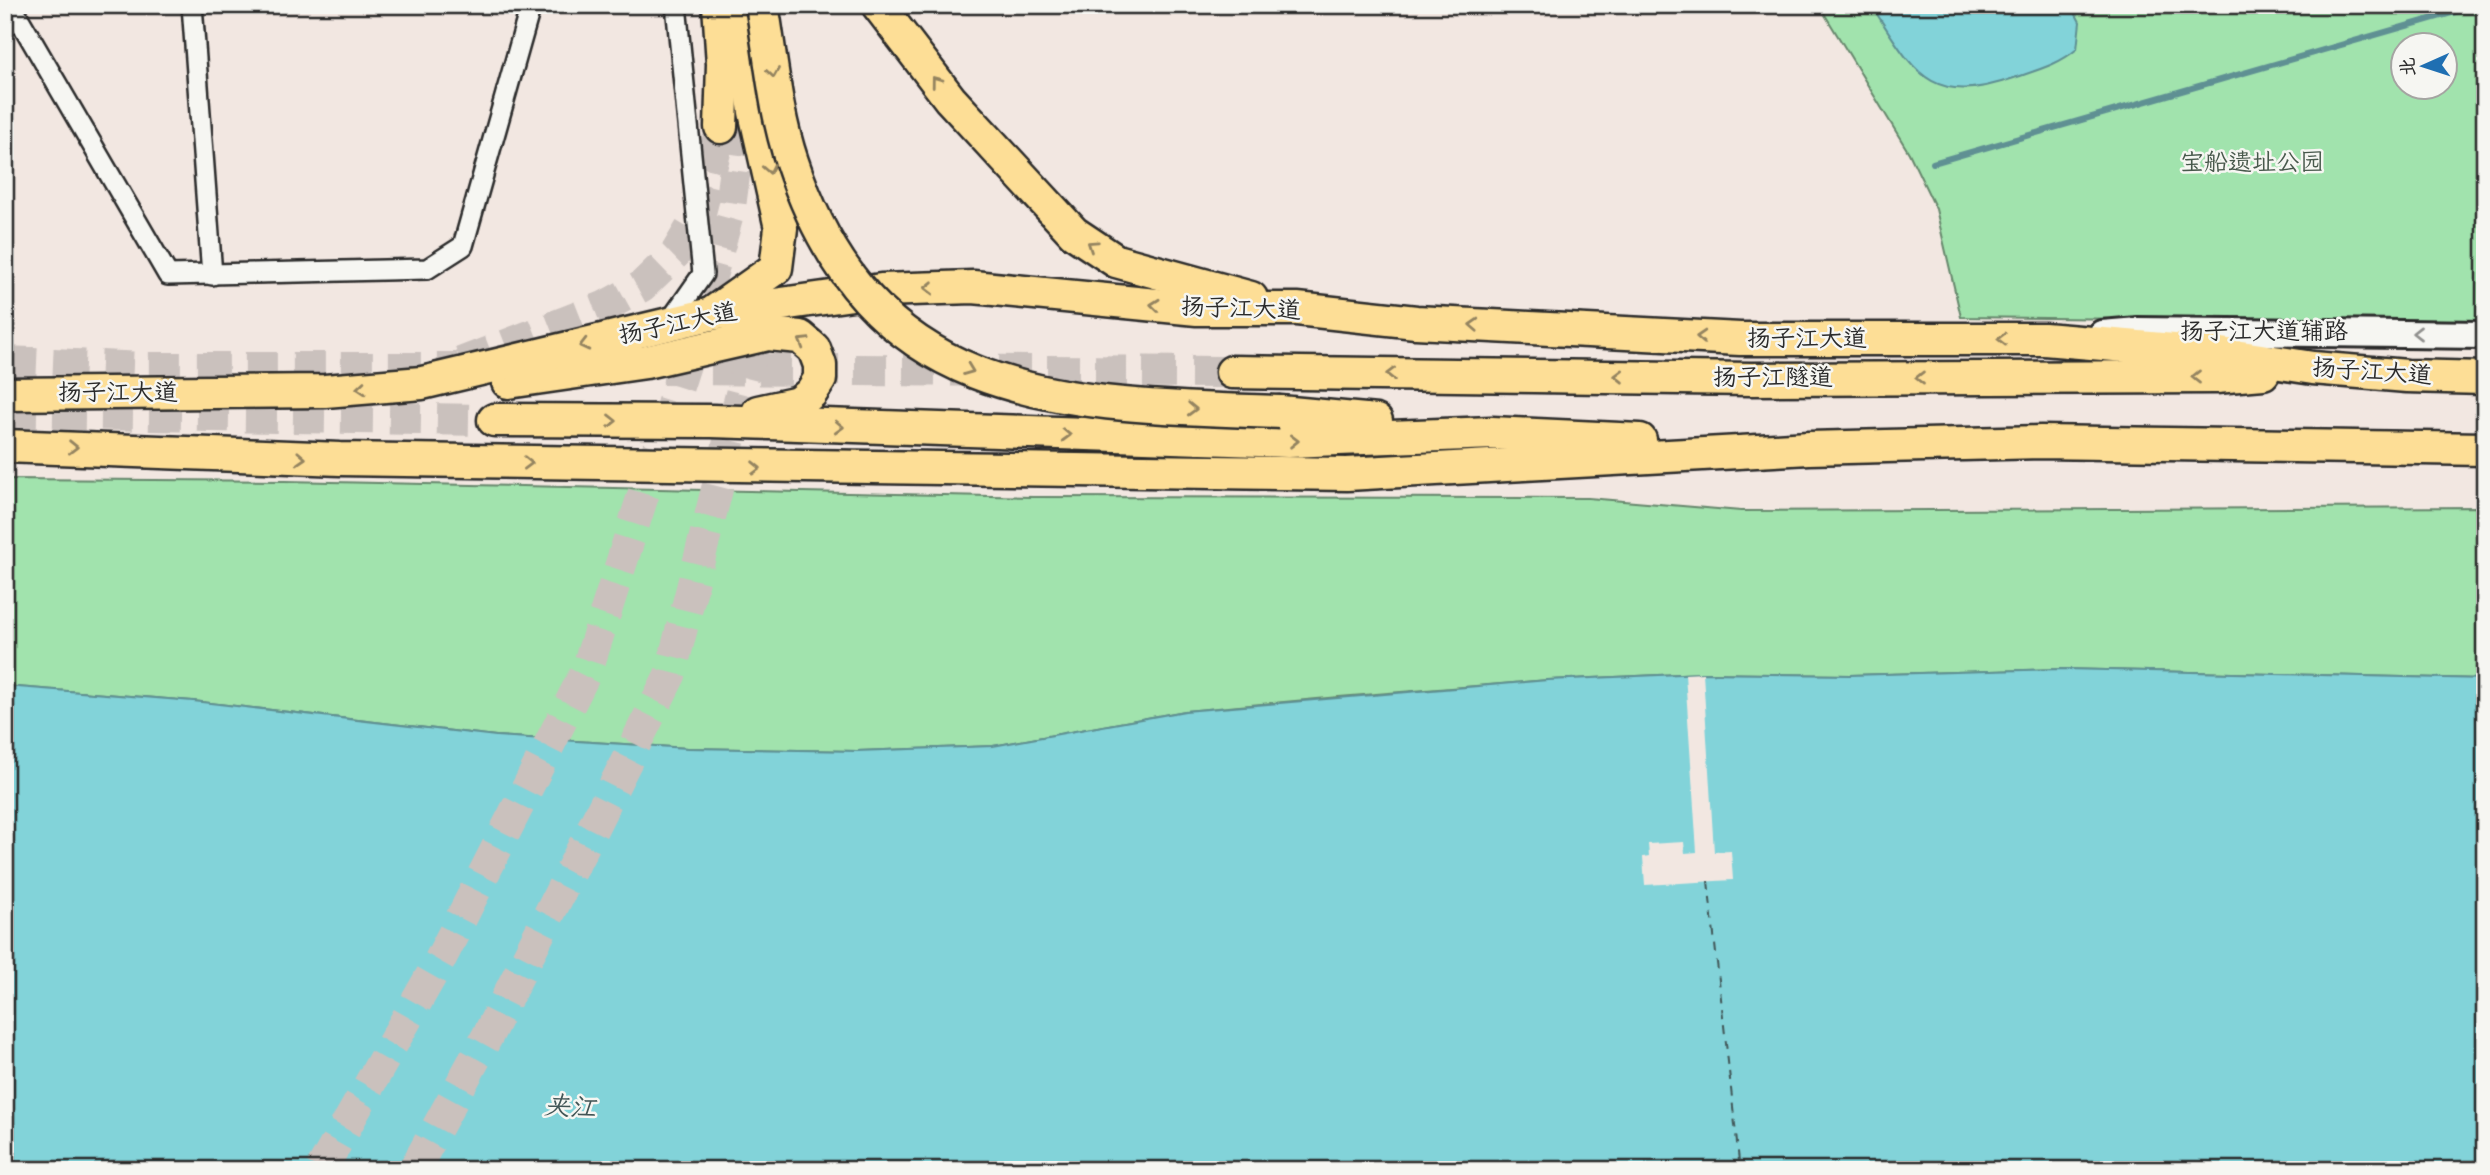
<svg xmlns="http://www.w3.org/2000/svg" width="2490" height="1175" font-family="'Architects Daughter','LXGW WenKai TC',sans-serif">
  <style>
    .green { fill: #a1e3ad; stroke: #66876c; stroke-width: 2; fill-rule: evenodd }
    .water { fill: #82d3d9; stroke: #5f9093; stroke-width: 2 }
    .pier { fill: #f2e7e1 }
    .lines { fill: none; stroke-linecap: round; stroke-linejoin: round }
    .stream { stroke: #5f9093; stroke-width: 6 }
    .ferry { stroke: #415556; stroke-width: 2; stroke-dasharray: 9 7; stroke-linecap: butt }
    .trunk-tunnel { stroke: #cac1bd; stroke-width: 32; stroke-dasharray: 32 16; stroke-linecap: butt }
    .minor-casing { stroke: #2b2b2b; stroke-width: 24 }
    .secondary-casing { stroke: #2b2b2b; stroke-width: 32 }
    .trunk-casing { stroke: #2b2b2b; stroke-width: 37 }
    .minor { stroke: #f6f6f2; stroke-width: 19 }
    .secondary { stroke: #f6f6f2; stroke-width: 26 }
    .trunk { stroke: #fdde96; stroke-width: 32 }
    .trunk-bridge-casing { stroke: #2b2b2b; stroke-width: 37; stroke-linecap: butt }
    .trunk-bridge { stroke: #fdde96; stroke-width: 32 }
    .oneway { stroke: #948460 }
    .oneway2 { stroke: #90908e }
    .labels { text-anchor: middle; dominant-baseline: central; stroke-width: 5; stroke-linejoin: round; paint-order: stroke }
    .park-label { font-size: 24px; fill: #48594c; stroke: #f6f6f2 }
    .street-label { font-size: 24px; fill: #2b2b2b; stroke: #f6f6f2 }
    .water-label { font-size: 26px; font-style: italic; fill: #415556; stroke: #f6f6f2 }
  </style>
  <rect width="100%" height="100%" fill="#f2e7e1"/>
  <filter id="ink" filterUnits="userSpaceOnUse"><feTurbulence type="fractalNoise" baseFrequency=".0143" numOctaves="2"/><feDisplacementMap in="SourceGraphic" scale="14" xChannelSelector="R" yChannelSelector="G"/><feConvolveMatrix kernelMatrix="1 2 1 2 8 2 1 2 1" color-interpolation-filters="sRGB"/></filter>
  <g filter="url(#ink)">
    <g class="green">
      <path d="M1819,5H2485V323L1961,317L1936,209L1909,153ZM2402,46H2444V88H2402Z"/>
      <polygon points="5,479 285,481 1033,497 1588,498 1741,511 2485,507 2485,679 2064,669 1850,675 1703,673 1548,680 1339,697 1185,711 993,746 857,751 688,748 496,736 193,701 5,686"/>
    </g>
    <g class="water">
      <path d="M1871,5H2071L2080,22L2077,49C2058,65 2037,70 2014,78C1927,108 1914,70 1871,5Z"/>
      <polygon points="2064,669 2485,679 2485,1170 5,1170 5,686 193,701 496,736 688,748 857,751 993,746 1185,711 1548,680 1703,673 1850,675"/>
    </g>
    <polygon class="pier" points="1703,673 1714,852 1731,851 1733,880 1645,885 1643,857 1649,856 1648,844 1684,842 1685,853 1697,852 1685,674"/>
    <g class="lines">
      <polyline class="stream" points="1933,163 2479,5"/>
      <polyline class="ferry" points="1708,881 1740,1170"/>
      <g class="trunk-tunnel">
        <polyline points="5,362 146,368 457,368"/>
        <polyline points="461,363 604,307 642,286 676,253 700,213 720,132"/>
        <polyline points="663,369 1232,372"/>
        <polyline points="5,413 494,420"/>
        <polyline points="321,1170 440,960 587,670 698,324 730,207 740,129 741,77"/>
        <polyline points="414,1170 488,1035 670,675 755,339 758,313"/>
      </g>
      <g class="minor-casing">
        <g id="minor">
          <polyline points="11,5 168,275 427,269 463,246 531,5"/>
          <polyline points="192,5 212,275"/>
          <polyline points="668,324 703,274 676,5"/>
        </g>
      </g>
      <g class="secondary-casing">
        <polyline id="secondary" points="2102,334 2138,331 2485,335"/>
      </g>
      <g class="trunk-casing">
        <g id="trunk">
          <polyline points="719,5 723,64 721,127"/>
          <polyline points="878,5 950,99 1074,233 1116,261 1251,298"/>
          <polyline points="715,311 776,268 781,228 755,112 741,5"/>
          <polyline points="1232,372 1751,379 2216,377 2263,373"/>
          <polyline points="508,382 646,362 768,334 800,337 814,349 820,365 820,379 811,393 799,403 758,412"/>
          <polyline points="5,394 325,391 422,383 711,314 881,290 973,287 1197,309 1297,309 1416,322 1740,339 2044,339 2221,354 2313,368 2407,376 2485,378"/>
          <polyline points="1280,412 1376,421"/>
          <polyline points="494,420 712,421 1288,441 1492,433 1640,440"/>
          <polyline points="5,446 340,459 1347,474 1809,448 2041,442 2485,449"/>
        </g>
      </g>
      <use href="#minor" class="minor"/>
      <use href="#secondary" class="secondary"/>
      <use href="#trunk" class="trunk"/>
      <g class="trunk-bridge-casing">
        <path id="trunk-bridge" d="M762,5C771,57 775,112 792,162C873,406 1061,404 1280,412"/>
      </g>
      <use href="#trunk-bridge" class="trunk-bridge"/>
    </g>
    <defs><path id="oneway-chevron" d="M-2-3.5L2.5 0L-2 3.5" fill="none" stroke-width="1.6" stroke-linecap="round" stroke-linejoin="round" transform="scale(1.75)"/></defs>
    <g class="oneway">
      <use href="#oneway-chevron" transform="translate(773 73) rotate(81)"/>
      <use href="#oneway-chevron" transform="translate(936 81) rotate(-127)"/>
      <use href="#oneway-chevron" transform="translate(769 169) rotate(79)"/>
      <use href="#oneway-chevron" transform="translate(1092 245) rotate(-146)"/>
      <use href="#oneway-chevron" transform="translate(929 288) rotate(179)"/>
      <use href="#oneway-chevron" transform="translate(1155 305) rotate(-174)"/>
      <use href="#oneway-chevron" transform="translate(1474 325) rotate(-177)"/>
      <use href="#oneway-chevron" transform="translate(1701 337) rotate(-177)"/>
      <use href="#oneway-chevron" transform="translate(2002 339) rotate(-180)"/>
      <use href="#oneway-chevron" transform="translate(803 342) rotate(-149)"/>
      <use href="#oneway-chevron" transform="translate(584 345) rotate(166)"/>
      <use href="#oneway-chevron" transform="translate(969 370) rotate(21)"/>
      <use href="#oneway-chevron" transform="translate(1391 374) rotate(-179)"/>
      <use href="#oneway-chevron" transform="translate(1619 376) rotate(-179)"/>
      <use href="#oneway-chevron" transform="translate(2196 377) rotate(180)"/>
      <use href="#oneway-chevron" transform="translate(1920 378) rotate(180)"/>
      <use href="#oneway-chevron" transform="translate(361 388) rotate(175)"/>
      <use href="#oneway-chevron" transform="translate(1192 409) rotate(2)"/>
      <use href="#oneway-chevron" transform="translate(612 421)"/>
      <use href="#oneway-chevron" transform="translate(839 427) rotate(2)"/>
      <use href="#oneway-chevron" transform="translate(1066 435) rotate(2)"/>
      <use href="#oneway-chevron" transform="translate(1294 441) rotate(-1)"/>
      <use href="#oneway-chevron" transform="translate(73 447) rotate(1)"/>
      <use href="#oneway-chevron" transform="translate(301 458) rotate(3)"/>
      <use href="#oneway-chevron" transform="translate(528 463) rotate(1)"/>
      <use href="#oneway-chevron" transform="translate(756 468) rotate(1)"/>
    </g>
    <use class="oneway2" href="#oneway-chevron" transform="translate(2417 333) rotate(-180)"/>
  </g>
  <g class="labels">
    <g class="park-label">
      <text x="2252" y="163">宝船遗址公园</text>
    </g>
    <g class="street-label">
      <text transform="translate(1241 309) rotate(2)">扬子江大道</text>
      <text transform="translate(678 324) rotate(-12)">扬子江大道</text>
      <text x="2264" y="332">扬子江大道辅路</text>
      <text x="1807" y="339">扬子江大道</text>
      <text transform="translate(2372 372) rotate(4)">扬子江大道</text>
      <text x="1773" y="378">扬子江隧道</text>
      <text x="118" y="393">扬子江大道</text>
    </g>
    <g class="water-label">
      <text transform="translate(570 1107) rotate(4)">夹江</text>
    </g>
  </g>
  <rect width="2490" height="1175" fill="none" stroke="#f6f6f2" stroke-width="28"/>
  <rect x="14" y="14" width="2462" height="1147" fill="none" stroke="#2b2b2b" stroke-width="2.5" filter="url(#ink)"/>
  <g transform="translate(2424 66) rotate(267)"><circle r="33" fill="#f6f6f2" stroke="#a5a5a2" stroke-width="2"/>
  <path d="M0-5L12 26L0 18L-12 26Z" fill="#1f6fb2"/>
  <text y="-10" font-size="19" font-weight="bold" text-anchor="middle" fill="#2b2b2b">北</text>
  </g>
</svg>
